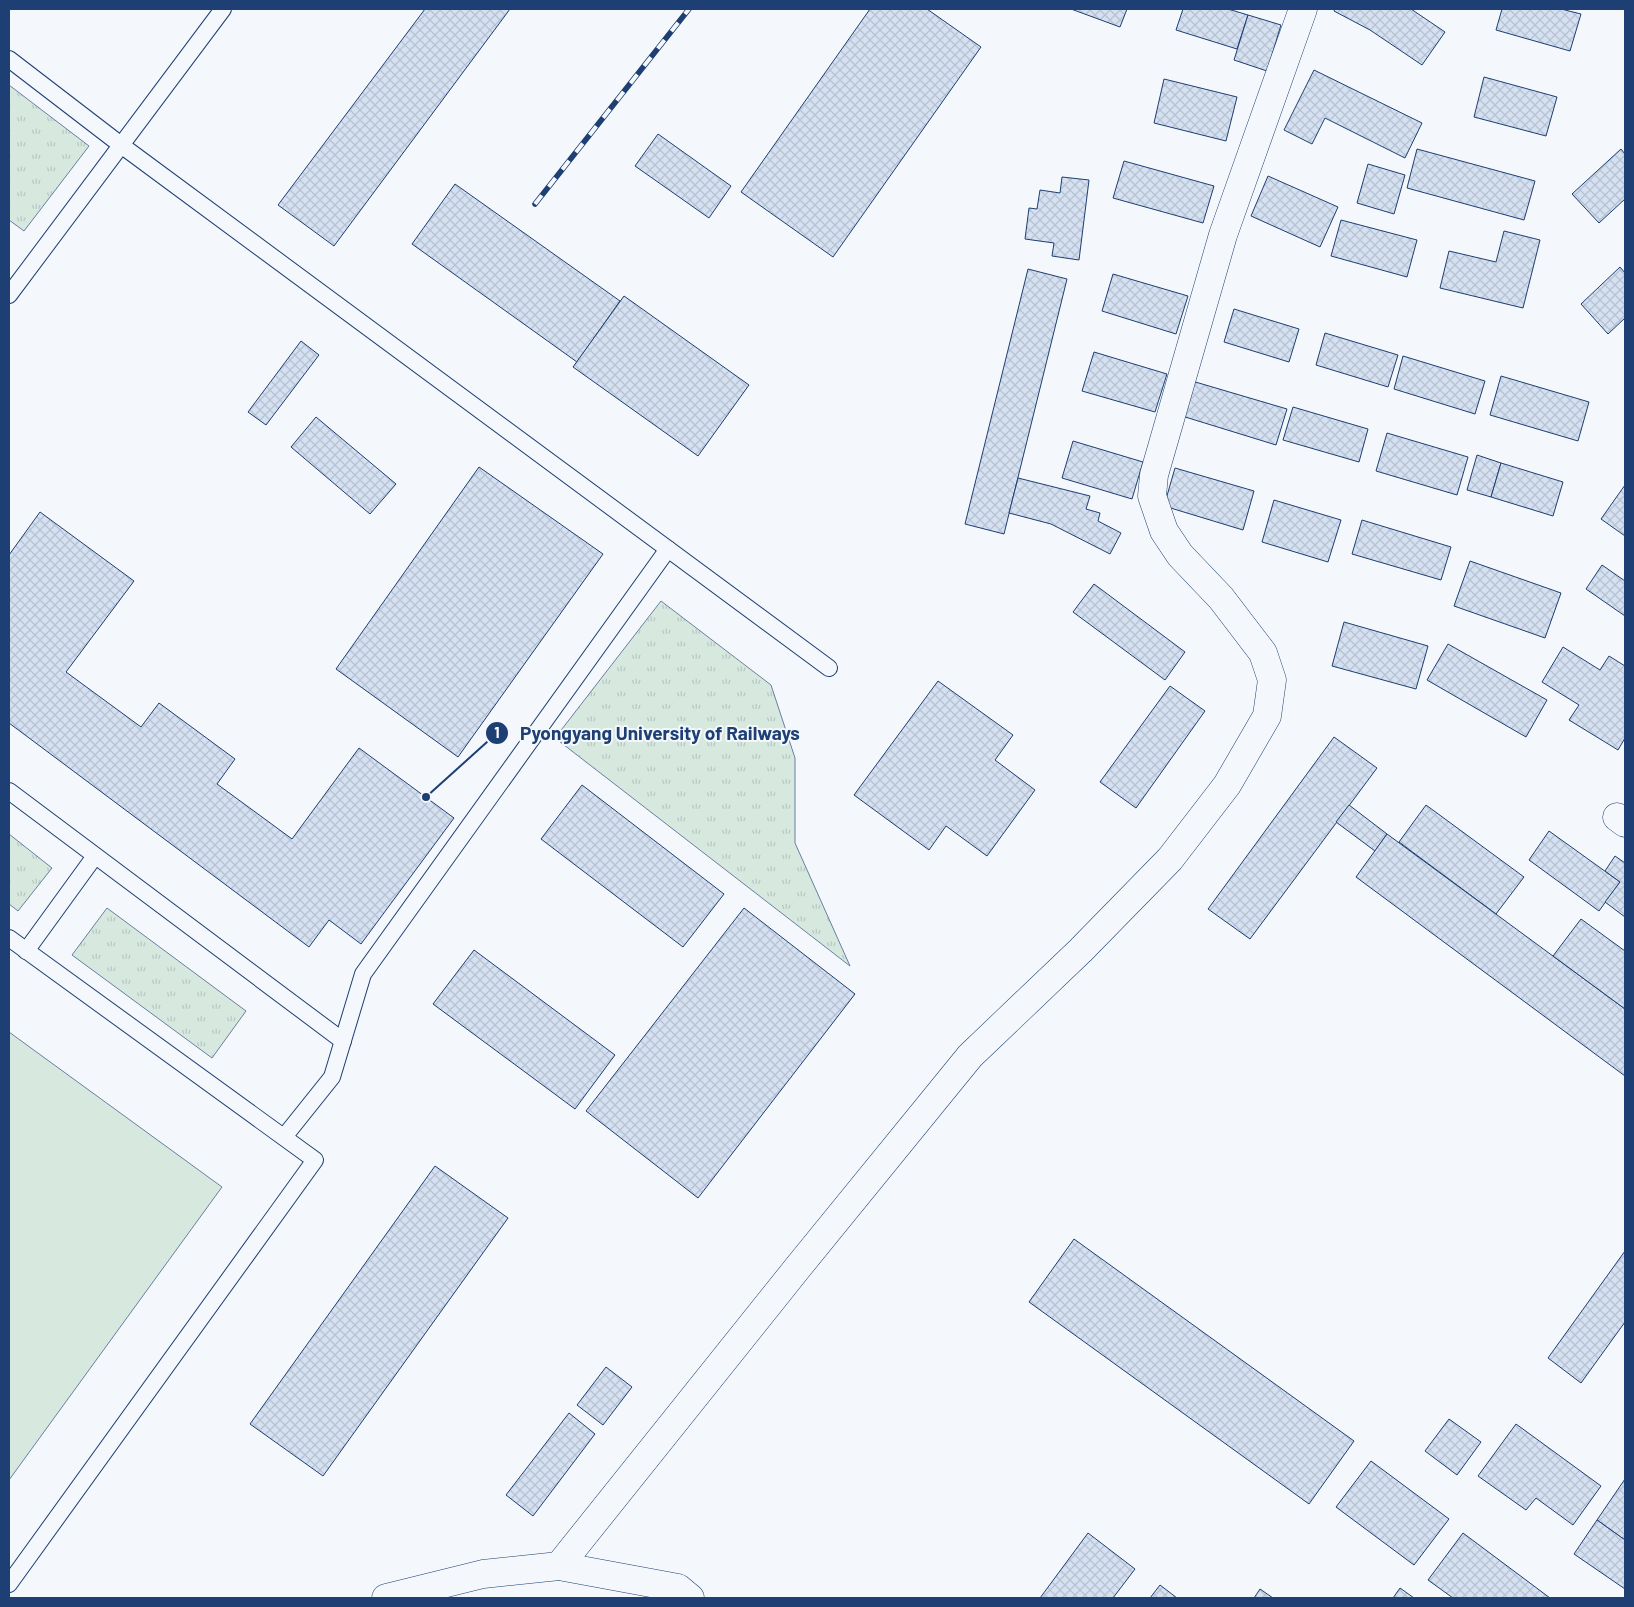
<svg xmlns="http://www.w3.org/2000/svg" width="1634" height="1607" font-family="Barlow,sans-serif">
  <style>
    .grass { fill: url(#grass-tufts); stroke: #687fa3 }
    .pitch { fill: #d7e8df; stroke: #687fa3 }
    .building { fill: url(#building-cross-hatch); stroke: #1d3f73 }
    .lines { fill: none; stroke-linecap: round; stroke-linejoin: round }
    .service-casing { stroke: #1d3f73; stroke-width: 18 }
    .minor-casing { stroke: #1d3f73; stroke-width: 29 }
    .service { stroke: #f4f7fb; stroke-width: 16 }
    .minor { stroke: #f4f7fb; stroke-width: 28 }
    .rail-casing { stroke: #1d3f73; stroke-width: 5.5 }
    .rail { stroke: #f4f7fb; stroke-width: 4; stroke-dasharray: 11; stroke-linecap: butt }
    .leader { fill: none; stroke: #1d3f73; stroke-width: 2 }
    .callout-dot { fill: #1d3f73; stroke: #f4f7fb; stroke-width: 2 }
    .mark-label { font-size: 15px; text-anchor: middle; font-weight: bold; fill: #fff }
    .callout-label { font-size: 19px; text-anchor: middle; font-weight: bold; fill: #1d3f73; stroke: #f4f7fb; stroke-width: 4; stroke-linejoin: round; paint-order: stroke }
  </style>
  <defs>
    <pattern id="grass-tufts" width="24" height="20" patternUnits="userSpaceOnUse" patternTransform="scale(1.25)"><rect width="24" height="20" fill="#d7e8df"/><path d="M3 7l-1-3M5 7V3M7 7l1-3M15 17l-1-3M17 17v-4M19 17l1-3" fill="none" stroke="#b8c8c3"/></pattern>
    <pattern id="building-cross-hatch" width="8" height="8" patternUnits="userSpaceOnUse" patternTransform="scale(1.25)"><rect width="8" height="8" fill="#d5e0f0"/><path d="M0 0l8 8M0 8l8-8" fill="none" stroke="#b6c1d1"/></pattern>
  </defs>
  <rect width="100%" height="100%" fill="#f4f7fb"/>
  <g class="grass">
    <polygon points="9,85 89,146 24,231 9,220"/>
    <polygon points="661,601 771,685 795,758 795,843 850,966 555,738"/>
    <polygon points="9,834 52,868 18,911 9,904"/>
    <polygon points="107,908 246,1011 212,1058 72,955"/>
  </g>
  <polygon class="pitch" points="9,1032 222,1187 9,1480"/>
  <g class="building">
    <polygon points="425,9 510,9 334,246 278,205"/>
    <polygon points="870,9 927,9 981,47 833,257 741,192"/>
    <polygon points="1071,9 1127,9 1120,27"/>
    <polygon points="1183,9 1228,9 1248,15 1237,49 1176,30"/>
    <polygon points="1335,9 1411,9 1445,32 1422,65 1370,30 1334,11"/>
    <polygon points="1502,9 1561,9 1581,14 1570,51 1496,30"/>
    <polygon points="1248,15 1281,25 1267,71 1234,60"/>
    <polygon points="1314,70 1422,123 1405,158 1325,118 1312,144 1284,130"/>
    <polygon points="1484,77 1557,97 1546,136 1474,117"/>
    <polygon points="1164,79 1237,97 1226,141 1154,123"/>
    <polygon points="658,134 731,186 709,218 635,166"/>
    <polygon points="1417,149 1535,181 1524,220 1407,188"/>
    <polygon points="1621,149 1625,154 1625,199 1599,223 1572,194"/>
    <polygon points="1124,161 1214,186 1203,223 1113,198"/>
    <polygon points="1368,164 1405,175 1394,214 1357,203"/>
    <polygon points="1268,176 1338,207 1320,247 1251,216"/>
    <polygon points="1062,177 1089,180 1079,260 1052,256 1054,243 1025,239 1029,208 1037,209 1040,190 1060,193"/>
    <polygon points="455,184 620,301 577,362 412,244"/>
    <polygon points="1341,220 1417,240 1407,277 1331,256"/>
    <polygon points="1504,231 1540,240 1523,308 1440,288 1449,251 1496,262"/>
    <polygon points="1620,267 1625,273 1625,318 1608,334 1581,304"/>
    <polygon points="1028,269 1067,279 1004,534 965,524"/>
    <polygon points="1113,274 1188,296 1176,334 1102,311"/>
    <polygon points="624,296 749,385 698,456 573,367"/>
    <polygon points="1234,309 1299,329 1289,362 1224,342"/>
    <polygon points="1325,333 1398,355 1388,387 1316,365"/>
    <polygon points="301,341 319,355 266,425 248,412"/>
    <polygon points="1094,352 1167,374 1155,412 1082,391"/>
    <polygon points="1403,356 1485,381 1475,414 1394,389"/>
    <polygon points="1501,376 1589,402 1578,441 1490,415"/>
    <polygon points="1192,381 1287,409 1276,445 1182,416"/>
    <polygon points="1293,407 1368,429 1359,462 1283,440"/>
    <polygon points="316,417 396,484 370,514 291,447"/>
    <polygon points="1387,433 1468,457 1457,495 1376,471"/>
    <polygon points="1073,441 1143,462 1132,499 1062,478"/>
    <polygon points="1477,455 1501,463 1491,497 1467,490"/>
    <polygon points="1501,463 1563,482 1553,516 1491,497"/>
    <polygon points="479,467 603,554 458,757 336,669"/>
    <polygon points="1175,468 1254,491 1243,530 1164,506"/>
    <polygon points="1018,478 1090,496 1086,509 1100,513 1098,521 1121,533 1110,554 1051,524 1009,513"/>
    <polygon points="1625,485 1625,536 1601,519"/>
    <polygon points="1274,500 1341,520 1328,562 1262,542"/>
    <polygon points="40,512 134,581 66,672 141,727 159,703 235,759 217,784 292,839 359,748 454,818 361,944 329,920 309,947 9,723 9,555"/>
    <polygon points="1362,520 1451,547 1441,580 1352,554"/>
    <polygon points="1470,561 1561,593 1545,638 1454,606"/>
    <polygon points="1602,565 1625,581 1625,616 1586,589"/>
    <polygon points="1094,584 1185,652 1165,680 1073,612"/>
    <polygon points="1344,622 1428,646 1416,689 1332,666"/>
    <polygon points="1448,644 1547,700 1526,737 1427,680"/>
    <polygon points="1563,647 1600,670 1609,656 1625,666 1625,738 1618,750 1569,720 1579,705 1542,682"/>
    <polygon points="938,681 1013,735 995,760 1035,790 987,856 946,826 929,850 854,795"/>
    <polygon points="1170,686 1205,711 1136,808 1100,782"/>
    <polygon points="1334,737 1377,768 1250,939 1208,909"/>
    <polygon points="582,785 724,894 683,947 541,839"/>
    <polygon points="1349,805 1387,834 1375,851 1336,822"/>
    <polygon points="1426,805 1524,877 1496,914 1399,842"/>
    <polygon points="1549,831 1620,882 1599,911 1529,860"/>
    <polygon points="1387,834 1625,1009 1625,1076 1356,877"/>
    <polygon points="1615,856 1625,863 1625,917 1605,902 1620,882 1605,871"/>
    <polygon points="744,908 855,994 698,1198 586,1111"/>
    <polygon points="1581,919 1625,951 1625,1009 1553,956"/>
    <polygon points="474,950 615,1055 575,1109 433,1004"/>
    <polygon points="435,1166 508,1218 323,1476 250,1424"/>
    <polygon points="1074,1239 1354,1441 1309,1504 1029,1302"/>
    <polygon points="1625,1251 1625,1322 1581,1383 1548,1358"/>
    <polygon points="606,1367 632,1387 603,1425 577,1405"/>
    <polygon points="569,1413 595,1434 533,1516 506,1495"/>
    <polygon points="1449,1419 1481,1442 1457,1475 1425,1451"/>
    <polygon points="1516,1424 1601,1486 1573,1525 1536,1498 1526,1510 1478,1476"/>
    <polygon points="1371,1461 1449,1519 1414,1565 1336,1507"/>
    <polygon points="1625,1479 1625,1540 1597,1520"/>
    <polygon points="1597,1520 1625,1540 1625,1589 1574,1554"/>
    <polygon points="1088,1533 1135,1569 1113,1598 1040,1598"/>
    <polygon points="1463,1533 1550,1598 1453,1598 1428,1580"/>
    <polygon points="1160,1585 1177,1598 1150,1598"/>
    <polygon points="1400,1588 1414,1598 1393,1598"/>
    <polygon points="1260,1589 1273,1598 1254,1598"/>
  </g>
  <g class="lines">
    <g class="service-casing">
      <g id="service">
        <polyline points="9,59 121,145 829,668"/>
        <polyline points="9,295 223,9"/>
        <polyline points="9,791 343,1041"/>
        <polyline points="9,938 315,1160 9,1584"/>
        <polyline points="26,951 95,856"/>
        <polyline points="284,1137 332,1077 363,974 668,549"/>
      </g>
    </g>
    <g class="minor-casing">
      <g id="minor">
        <polyline points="1617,817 1625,823"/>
        <polyline points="559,1566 799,1266 970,1056 1081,950 1170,859 1227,785 1267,716 1272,680 1263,653 1221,598 1180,555 1164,531 1152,496 1154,475 1223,235 1303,9"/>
        <polyline points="386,1598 483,1574 559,1566 678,1588 690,1598"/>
      </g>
    </g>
    <use href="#service" class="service"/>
    <use href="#minor" class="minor"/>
    <g class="rail-casing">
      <polyline id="rail" points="535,204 689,9"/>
    </g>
    <use href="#rail" class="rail"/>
  </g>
  <path class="leader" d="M426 797L497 733"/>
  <g class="callout-dot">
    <circle cx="426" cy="797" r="5"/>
    <circle cx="497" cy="733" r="12"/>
  </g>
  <g class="mark-label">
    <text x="497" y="738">1</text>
  </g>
  <g class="callout-label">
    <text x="660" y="740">Pyongyang University of Railways</text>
  </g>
  <rect width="1634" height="1607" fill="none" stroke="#1d3f73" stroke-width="20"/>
</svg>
